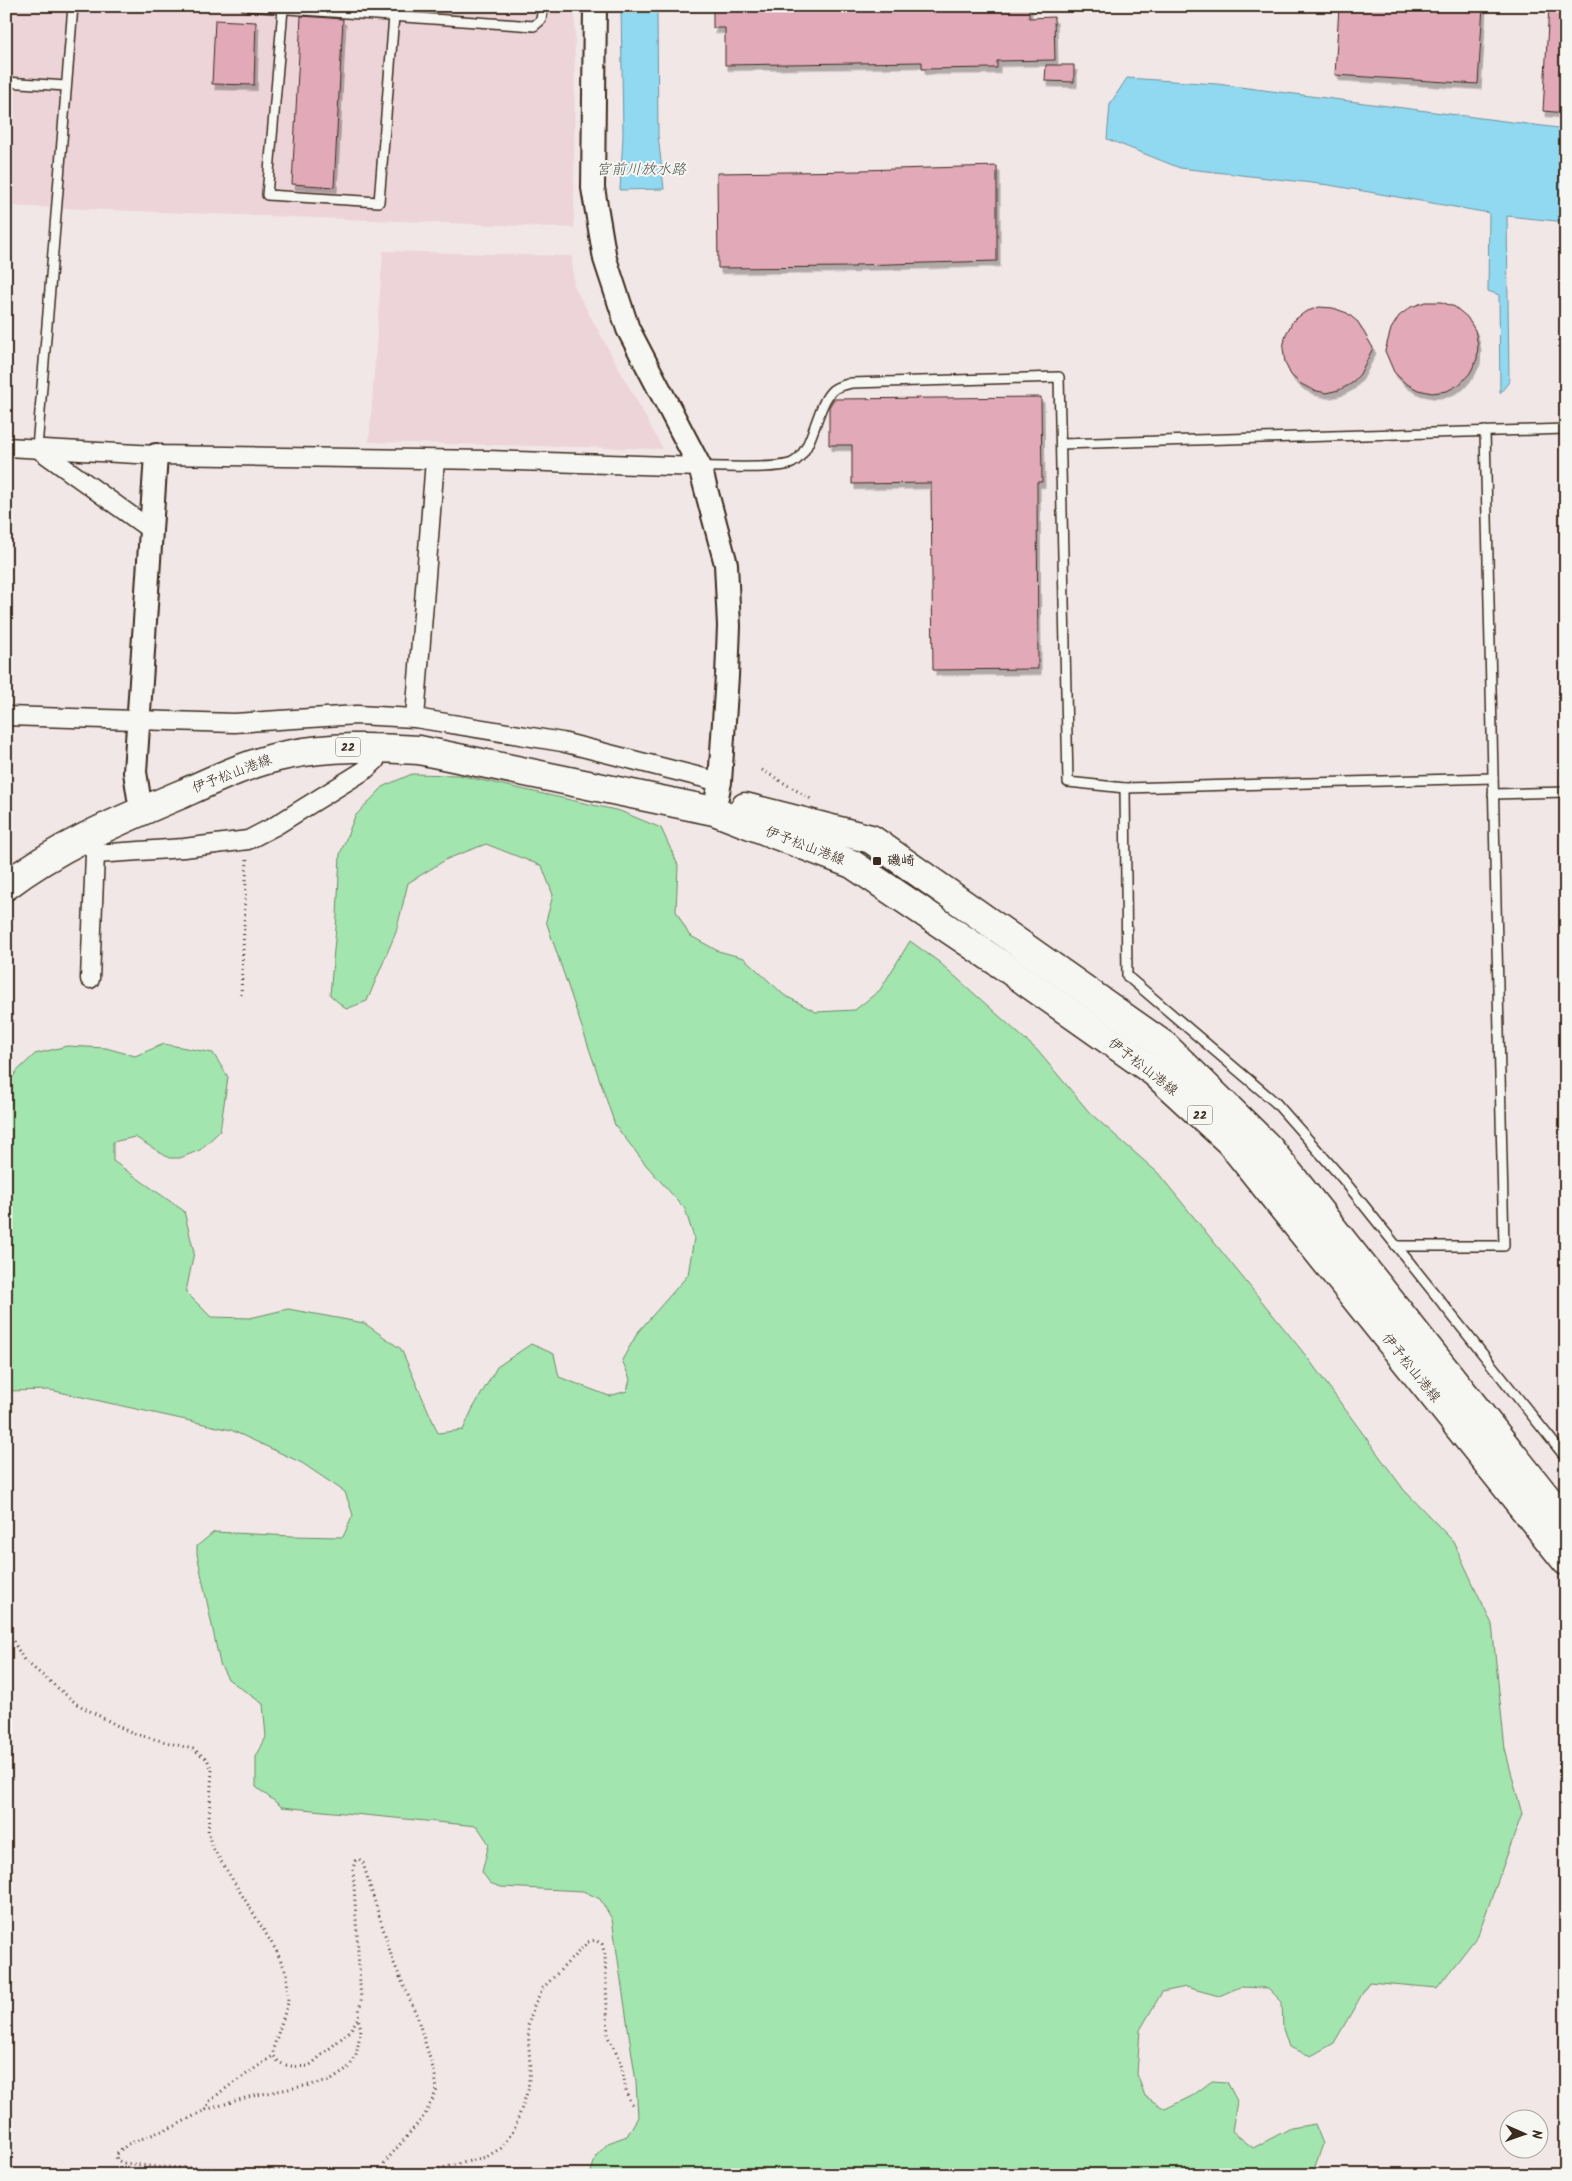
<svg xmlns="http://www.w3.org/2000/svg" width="1572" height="2181" font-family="Kalam,'Klee One',sans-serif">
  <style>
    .built { fill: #edd4d9 }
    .green { fill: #a2e5af; stroke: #6e8866 }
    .water { fill: #90d9f1; stroke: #6e939d }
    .building { fill: #e2a9b9; stroke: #3b2a1e; filter: url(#shadow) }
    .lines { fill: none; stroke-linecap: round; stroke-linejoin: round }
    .service-casing { stroke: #3b2a1e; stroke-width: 12 }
    .minor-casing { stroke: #3b2a1e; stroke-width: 21 }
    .tertiary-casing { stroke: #3b2a1e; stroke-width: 26 }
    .primary-casing { stroke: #3b2a1e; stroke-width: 31 }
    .path { stroke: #3b2a1e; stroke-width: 3; stroke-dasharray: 1 4; stroke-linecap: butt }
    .service { stroke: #f6f6f2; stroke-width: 9 }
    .minor { stroke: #f6f6f2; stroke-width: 18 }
    .tertiary { stroke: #f6f6f2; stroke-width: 22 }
    .primary { stroke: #f6f6f2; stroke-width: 28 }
    .poi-dot { fill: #3b2a1e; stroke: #f6f6f2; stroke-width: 2 }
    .labels { text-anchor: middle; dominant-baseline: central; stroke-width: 4; stroke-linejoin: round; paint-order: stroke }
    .shield { fill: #f6f6f2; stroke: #73675e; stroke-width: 1 }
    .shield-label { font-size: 12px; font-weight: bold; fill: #3b2a1e }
    .street-label { font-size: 14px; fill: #3b2a1e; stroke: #f6f6f2 }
    .poi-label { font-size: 14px; font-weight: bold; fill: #3b2a1e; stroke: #f6f6f2; text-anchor: start }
    .water-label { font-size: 15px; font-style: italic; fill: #505653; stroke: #f6f6f2 }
  </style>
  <defs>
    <filter id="shadow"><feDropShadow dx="3" dy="5.5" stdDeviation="0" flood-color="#0004"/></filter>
  </defs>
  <rect width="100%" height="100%" fill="#f2e7e7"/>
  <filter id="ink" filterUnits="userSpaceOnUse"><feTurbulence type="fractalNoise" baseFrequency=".02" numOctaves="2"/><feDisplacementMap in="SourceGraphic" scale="10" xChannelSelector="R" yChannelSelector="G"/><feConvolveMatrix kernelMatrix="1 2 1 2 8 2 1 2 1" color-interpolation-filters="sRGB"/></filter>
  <g filter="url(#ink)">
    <g class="built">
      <polygon points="6,6 575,6 574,228 6,206"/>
      <polygon points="383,251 572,256 574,286 663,449 369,442"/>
    </g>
    <polygon class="green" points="412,774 458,775 620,811 661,828 678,865 676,911 689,935 718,951 744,958 784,995 816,1012 855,1010 880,990 910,941 939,962 1037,1050 1090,1113 1158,1173 1307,1357 1404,1490 1453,1541 1492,1624 1505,1749 1522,1814 1478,1935 1437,1988 1369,1982 1334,2043 1311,2056 1289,2047 1283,2029 1282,2002 1268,1988 1240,1987 1219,1996 1186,1987 1162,1992 1140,2030 1137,2074 1145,2096 1165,2109 1192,2096 1212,2081 1227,2082 1237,2101 1232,2131 1253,2148 1291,2128 1315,2124 1323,2144 1312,2175 590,2175 596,2156 608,2143 627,2136 638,2117 636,2082 612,1919 600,1899 583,1891 501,1887 490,1883 482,1872 489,1844 477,1826 282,1807 256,1787 256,1757 266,1737 263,1704 228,1679 220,1664 197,1554 197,1546 214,1532 291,1536 343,1537 353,1515 345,1492 302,1463 231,1430 50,1390 6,1391 6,1089 16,1072 35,1054 67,1046 106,1048 135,1056 164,1044 213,1053 228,1077 220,1131 200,1150 180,1158 169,1158 135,1137 113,1142 113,1161 184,1211 194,1252 186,1292 211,1317 250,1318 288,1309 364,1323 401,1349 438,1433 463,1430 472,1410 497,1367 531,1344 554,1354 559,1377 609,1396 627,1391 630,1379 622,1360 638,1332 688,1275 694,1238 685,1209 646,1165 615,1125 546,921 553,895 542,866 486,844 447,859 408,883 396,932 367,1001 346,1009 330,995 337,916 340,854 355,816 384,786"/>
    <g class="water">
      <polygon points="621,6 657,6 658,135 664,189 620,190 623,135"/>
      <polygon points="1127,78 1217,84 1566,129 1566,222 1507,216 1509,382 1500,393 1499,295 1488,291 1489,213 1329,185 1180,168 1107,139 1110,104"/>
    </g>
    <g class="building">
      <polygon points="713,6 1029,6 1029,18 1054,17 1055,60 997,61 997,68 922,69 922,62 725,65 725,28 713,28"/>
      <polygon points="1339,6 1483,6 1478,84 1335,75"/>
      <polygon points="1549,6 1566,6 1566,113 1543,111"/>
      <polygon points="301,16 343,19 334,187 292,184"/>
      <polygon points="215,20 256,22 254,85 212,84"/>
      <polygon points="1046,65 1074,65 1074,82 1045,81"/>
      <polygon points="997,166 997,261 856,265 856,267 718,268 717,173 861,171 861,170"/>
      <polygon points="1425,302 1441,302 1455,307 1467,317 1475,330 1478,345 1477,359 1470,373 1460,384 1447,391 1432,393 1418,390 1405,383 1394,372 1385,351 1391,329 1399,316 1411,307"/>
      <polygon points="1319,307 1333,308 1347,313 1358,322 1373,348 1360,374 1351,384 1339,390 1326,393 1313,390 1301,384 1291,375 1285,363 1283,348 1286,334 1293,321 1305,312"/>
      <polygon points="1041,397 1042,482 1037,482 1038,669 933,670 931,483 852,484 852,445 829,445 829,407 834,399"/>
    </g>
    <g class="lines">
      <g class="service-casing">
        <g id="service">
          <polyline points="246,6 534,26 541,20 543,6"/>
          <polyline points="283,9 267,195 379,202 394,16"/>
          <polyline points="6,82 66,86"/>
          <polyline points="1061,444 1566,429"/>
          <polyline points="37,448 73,6"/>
          <path d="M700,467C720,466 777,470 792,463C814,452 816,404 833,390C837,386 846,385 851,383L1059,377L1068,782L1125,788L1493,778"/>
          <polyline points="1125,788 1127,976 1276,1103 1342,1178 1566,1458"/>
          <polyline points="1493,794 1566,792"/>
          <polyline points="1396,1246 1504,1246 1485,431"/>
        </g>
      </g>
      <g class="minor-casing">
        <g id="minor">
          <polyline points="6,447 156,455 488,460 700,467"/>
          <polyline points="37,448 151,530"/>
          <polyline points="6,716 234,723 357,715 415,718 562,742 720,782"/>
          <polyline points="415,718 435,460"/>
          <polyline points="86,836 95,854 184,848 248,840 275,826 365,770 375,761 381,747"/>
          <polyline points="90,979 95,854"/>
        </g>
      </g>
      <g class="tertiary-casing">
        <g id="tertiary">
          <polyline points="595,6 593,188 605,259 628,329 700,467 726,564 729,626 727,676 720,782 714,811"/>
          <polyline points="145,809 139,798 135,772 156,455"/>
        </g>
      </g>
      <g class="primary-casing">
        <g id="primary">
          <polyline points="745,807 871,839 1165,1046 1268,1147 1566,1522"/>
          <path d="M6,886C59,845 123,819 184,793C217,778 251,762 287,755C331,746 374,747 419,750L714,811L852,864L1005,967L1154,1072L1230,1142L1566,1561"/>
        </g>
      </g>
      <g class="path">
        <polyline points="762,770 811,799"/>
        <polyline points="241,995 247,858"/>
        <path d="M6,1635L12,1639L24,1660L77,1704L131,1733L193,1749L207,1759L212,1770L208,1834L213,1848L276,1950L287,1974L288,2003L273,2049C273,2068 295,2067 309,2066L350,2031L358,2018L361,2000L353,1869L355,1861L359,1859L363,1863L393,1961L417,2016L435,2075L437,2090L425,2115L385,2162L382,2170L384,2175"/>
        <polyline points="205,2110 210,2101 222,2091 273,2056"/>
        <polyline points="314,2175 286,2170 157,2167 123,2163 117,2160 116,2155 128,2144 175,2126 205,2110 252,2096 330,2081 348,2069 356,2056 361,2029 358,2018"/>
        <polyline points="415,2175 486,2157 501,2148 514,2130 528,2090 530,2068 528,2026 534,2006 542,1989 588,1942 595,1940 602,1944 605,1955 608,2037 620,2059 627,2094 633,2107"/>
      </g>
      <use href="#service" class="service"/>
      <use href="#minor" class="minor"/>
      <use href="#tertiary" class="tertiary"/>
      <use href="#primary" class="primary"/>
    </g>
  </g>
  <rect class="poi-dot" x="872" y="856" width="10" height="10" rx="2.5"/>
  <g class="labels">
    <g class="shield">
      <rect x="335.5" y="737.5" width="25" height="19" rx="4"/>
      <rect x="1187.5" y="1105.5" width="25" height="19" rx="4"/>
    </g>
    <g class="shield-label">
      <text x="348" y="747">22</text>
      <text x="1200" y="1115">22</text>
    </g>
    <g class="street-label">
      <text transform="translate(232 774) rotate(-21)">伊予松山港線</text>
      <text transform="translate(805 846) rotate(21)">伊予松山港線</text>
      <text transform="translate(1143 1067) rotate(38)">伊予松山港線</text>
      <text transform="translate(1411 1368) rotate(51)">伊予松山港線</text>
    </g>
    <g class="poi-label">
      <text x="887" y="861">磯崎</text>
    </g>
    <g class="water-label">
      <text x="641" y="170">宮前川放水路</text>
    </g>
  </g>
  <rect width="1572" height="2181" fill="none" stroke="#f6f6f2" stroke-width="25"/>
  <rect x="12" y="12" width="1547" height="2156" fill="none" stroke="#3b2a1e" stroke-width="2" filter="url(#ink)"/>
  <g transform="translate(1524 2134) rotate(92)"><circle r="24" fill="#f6f6f2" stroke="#aba49d"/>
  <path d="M0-4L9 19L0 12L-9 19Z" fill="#3b2a1e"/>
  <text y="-8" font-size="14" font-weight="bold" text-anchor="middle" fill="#3b2a1e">N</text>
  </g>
</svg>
